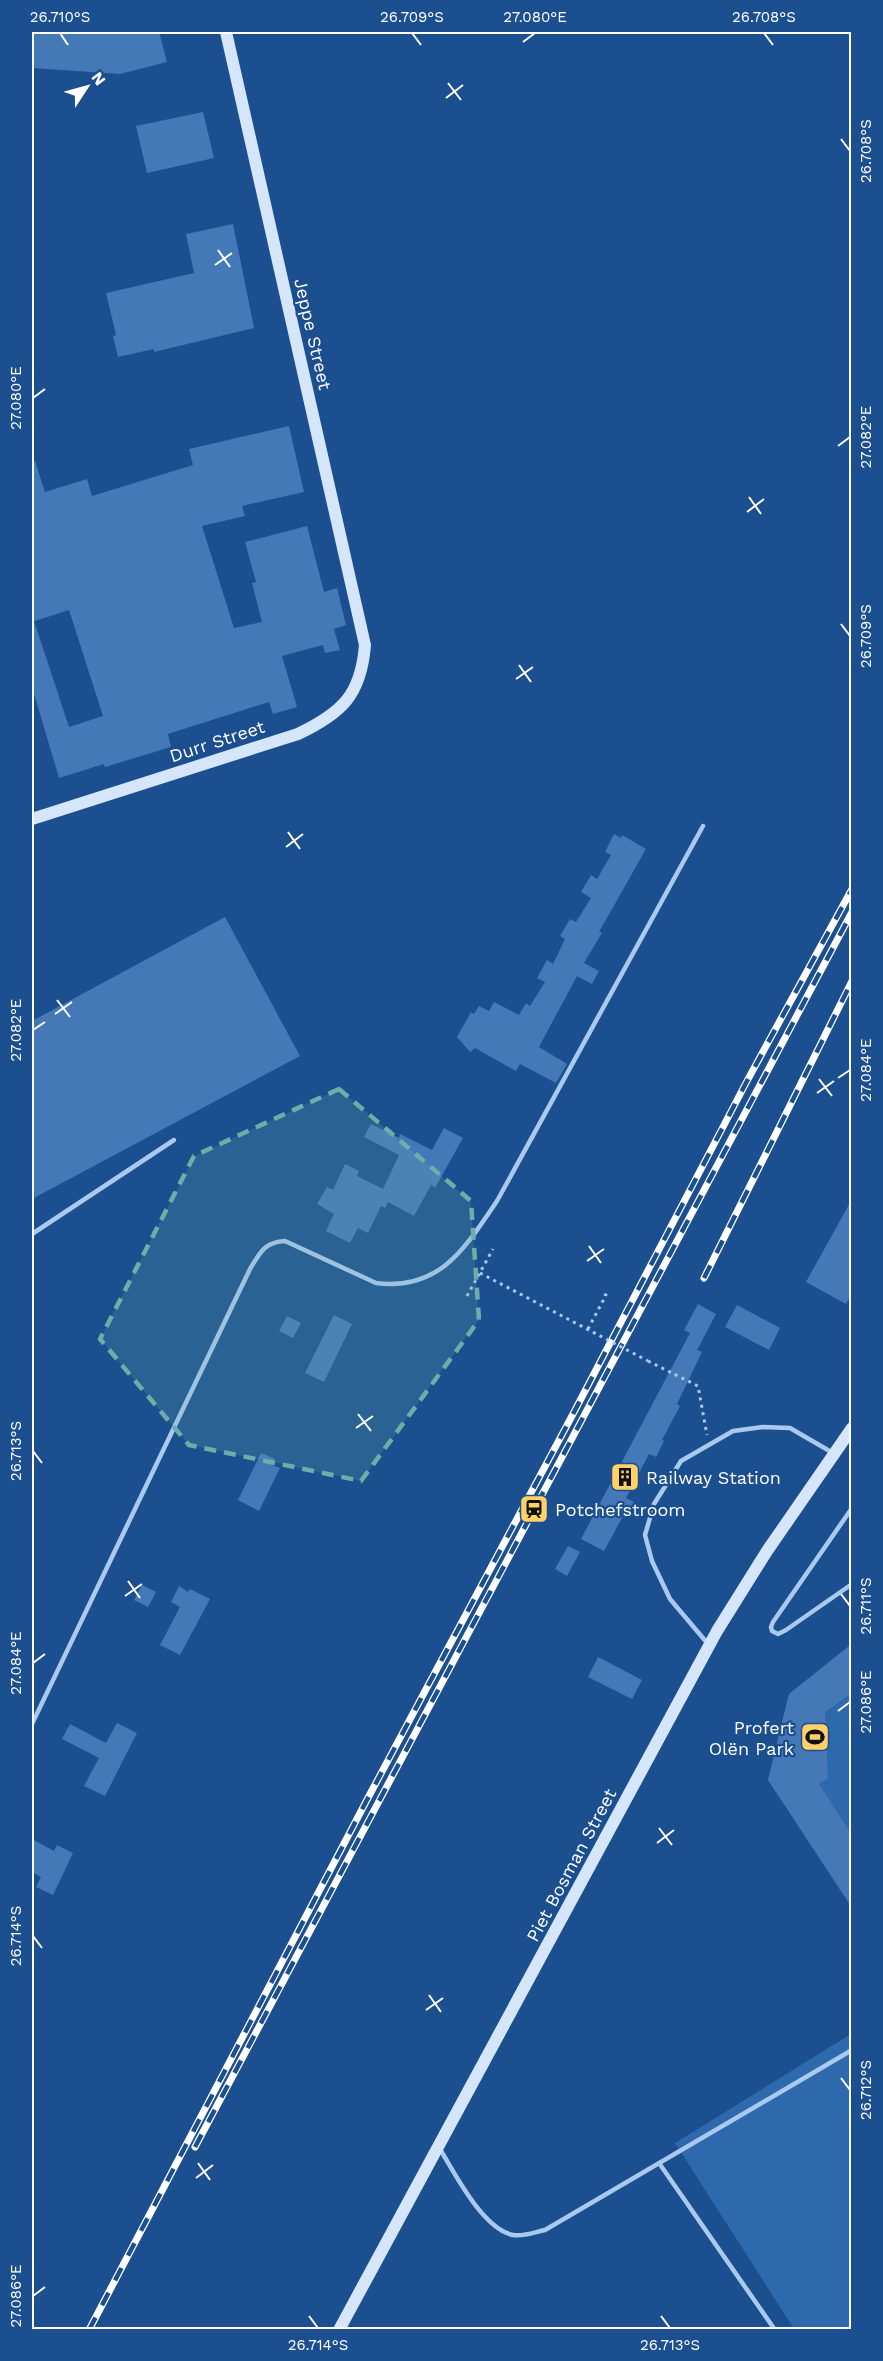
<svg xmlns="http://www.w3.org/2000/svg" width="883" height="2361" font-family="'Work Sans',sans-serif">
  <style>
    .green { fill: #2e69ad }
    .building { fill: #4478b7; fill-rule: evenodd }
    .lines { fill: none; stroke-linecap: round; stroke-linejoin: round }
    .path { stroke: #a9c9ee; stroke-width: 3; stroke-dasharray: 3 4.5; stroke-linecap: butt }
    .lane { stroke: #a9c9ee; stroke-width: 4.5 }
    .secondary { stroke: #d6e6fa; stroke-width: 12 }
    .rail-casing { stroke: #fff; stroke-width: 7 }
    .rail { stroke: #1b4f8f; stroke-width: 4.5; stroke-dasharray: 14; stroke-linecap: butt }
    .path-bridge { stroke: #a9c9ee; stroke-width: 3; stroke-dasharray: 3 4.5; stroke-linecap: butt }
    .marked { fill: #6fada8; fill-opacity: 0.2; stroke: #6fada8; stroke-width: 4.5; stroke-dasharray: 12 8; stroke-linejoin: round }
    .ticks { fill: none; stroke: #fff; stroke-width: 2 }
    .labels { text-anchor: middle; dominant-baseline: central; stroke-width: 4.5; stroke-linejoin: round; paint-order: stroke }
    .street-label { font-size: 18px; fill: #fff; stroke: #1b4f8f }
    .poi-label { font-size: 18px; fill: #fff; stroke: #1b4f8f; text-anchor: start }
    .neatline { fill: none; stroke: #fff; stroke-width: 2 }
    .ticks-label { font-size: 15px; text-anchor: middle; fill: #fff }
  </style>
  <rect width="100%" height="100%" fill="#1b4f8f"/>
  <g class="green">
    <polygon points="851,1644 851,1907 768,1780 789,1694"/>
    <polygon points="851,2034 851,2329 794,2329 675,2143"/>
  </g>
  <g class="building">
    <polygon points="32,32 159,32 167,62 120,74 32,68"/>
    <polygon points="203,112 214,158 147,173 136,126"/>
    <polygon points="233,224 254,328 154,352 154,349 118,357 113,336 116,335 106,293 194,273 186,234"/>
    <path d="M289,426L304,492L242,506L245,516L202,526L234,628L262,622L252,583L256,582L245,542L307,526L324,592L337,588L346,625L334,629L340,650L325,653L323,645L282,656L297,707L273,714L269,702L168,734L171,747L105,767L104,764L59,778L32,687V461H35L45,492L87,479L92,496L193,465L189,449ZM69,610L103,716L69,727L34,621L32,622Z"/>
    <polygon points="614,834 621,838 622,835 646,849 599,932 602,933 584,963 599,971 592,984 577,976 539,1047 567,1064 556,1083 520,1064 516,1071 475,1048 470,1052 457,1037 471,1012 474,1014 479,1006 489,1011 494,1002 519,1015 526,1003 530,1006 545,982 537,978 547,960 553,964 565,939 560,936 570,919 576,922 591,898 581,892 591,875 597,879 611,855 605,852"/>
    <polygon points="225,917 300,1056 32,1199 32,1021"/>
    <polygon points="371,1124 399,1138 400,1134 432,1150 444,1128 463,1138 435,1188 431,1185 414,1216 388,1202 385,1208 381,1206 368,1233 358,1228 350,1243 326,1231 334,1214 317,1204 327,1187 333,1190 345,1164 359,1171 357,1176 383,1189 399,1155 364,1137"/>
    <polygon points="852,1199 852,1293 846,1304 806,1282"/>
    <polygon points="698,1304 716,1314 697,1350 702,1352 677,1404 680,1406 662,1440 664,1441 656,1457 649,1454 626,1498 634,1502 626,1517 623,1516 604,1551 581,1539 690,1333 684,1330"/>
    <polygon points="737,1305 780,1328 769,1350 725,1327"/>
    <polygon points="334,1315 352,1324 324,1382 305,1373"/>
    <polygon points="287,1316 301,1323 293,1338 279,1331"/>
    <polygon points="261,1453 275,1459 272,1465 280,1468 259,1511 238,1500"/>
    <polygon points="568,1546 580,1552 567,1576 555,1569"/>
    <polygon points="142,1585 156,1592 148,1607 134,1600"/>
    <polygon points="179,1586 188,1592 190,1589 210,1599 180,1655 160,1645 180,1607 171,1602"/>
    <polygon points="852,1644 852,1693 825,1712 828,1778 819,1784 852,1835 852,1907 768,1780 789,1694"/>
    <polygon points="598,1657 642,1680 632,1699 588,1677"/>
    <polygon points="117,1723 137,1733 105,1796 84,1786 99,1758 62,1739 70,1724 106,1743"/>
    <polygon points="32,1839 54,1851 57,1845 73,1853 53,1895 36,1887 41,1877 32,1872"/>
  </g>
  <g class="lines">
    <g class="path">
      <polyline points="467,1296 493,1249"/>
      <polyline points="588,1329 606,1295 602,1293"/>
      <polyline points="648,1361 698,1386 707,1435"/>
    </g>
    <g class="lane">
      <polyline points="32,1234 174,1140"/>
      <polyline points="852,1508 773,1622 771,1627 772,1631 778,1634 786,1630 852,1584"/>
      <polyline points="708,1644 670,1599 652,1561 645,1535 654,1504 681,1461 733,1431 763,1427 790,1428 833,1453"/>
      <path d="M32,1724L250,1269C260,1253 264,1242 285,1241L376,1283C440,1291 465,1248 497,1201L703,826"/>
      <path d="M440,2149C455,2174 483,2229 513,2235C523,2237 535,2232 545,2230L852,2050"/>
      <polyline points="659,2163 775,2330"/>
    </g>
    <g class="secondary">
      <path d="M32,819L298,734C342,713 361,695 365,645L226,32"/>
      <polyline points="339,2330 717,1631 767,1551 852,1428"/>
    </g>
    <g class="rail-casing">
      <g id="rail">
        <polyline points="704,1278 852,981"/>
        <polyline points="195,2147 852,912"/>
        <polyline points="89,2330 369,1796 573,1414 747,1081 852,889"/>
      </g>
    </g>
    <use href="#rail" class="rail"/>
    <polyline class="path-bridge" points="480,1273 648,1361"/>
  </g>
  <path class="marked" d="M339,1089L471,1201L479,1320L361,1481L189,1445L100,1339L194,1156Z"/>
  <path class="ticks" d="M60,33L68,45M412,33L421,45M764,33L773,45M523,42L535,33M448,83L461,100M446,98L463,85M841,139L850,151M218,250L230,267M215,265L232,253M33,398L45,389M838,446L850,437M749,497L761,514M747,512L764,499M841,624L850,636M519,665L531,682M516,679L533,667M288,832L300,849M286,847L303,834M57,1000L70,1017M55,1014L72,1002M33,1030L45,1022M838,1078L850,1070M819,1079L832,1096M817,1093L834,1081M589,1246L601,1263M587,1261L604,1249M358,1414L371,1431M356,1428L373,1416M33,1451L42,1463M128,1581L140,1598M841,1594L850,1606M125,1596L142,1584M33,1663L45,1654M838,1711L850,1702M659,1828L672,1845M657,1843L674,1830M33,1936L42,1948M429,1995L441,2012M426,2010L443,1998M841,2078L850,2090M198,2163L210,2180M196,2178L213,2165M33,2296L45,2287M309,2316L318,2328M661,2316L670,2328"/>
  <defs>
    <g id="building-square" transform="scale(1.5)"><rect x="-9" y="-9" width="18" height="18" rx="4" fill="#ffd166" stroke="#1b4f8f"/><path d="M-4-6H4V6H1V3H-1V6H-4ZM-2.5-4.3h1.7v1.8h-1.7ZM.8-4.3h1.7v1.8H.8ZM-2.5-1h1.7V.8h-1.7ZM.8-1h1.7V.8H.8Z" fill="#111"/></g>
    <g id="station-square" transform="scale(1.5)"><rect x="-9" y="-9" width="18" height="18" rx="4" fill="#ffd166" stroke="#1b4f8f"/><path d="M-3-6H3Q5-6 5-4V2Q5 4 3 4L4.5 6H3L1.5 4h-3L-3 6H-4.5L-3 4Q-5 4-5 2V-4Q-5-6-3-6ZM-3.5-4v3h7v-3ZM-3.5 1v1.5H-2V1ZM2 1v1.5H3.5V1Z" fill="#111"/></g>
    <g id="stadium-square" transform="scale(1.5)"><rect x="-9" y="-9" width="18" height="18" rx="4" fill="#ffd166" stroke="#1b4f8f"/><path d="M0-5a6.5 5 0 1 0 0 10a6.5 5 0 1 0 0-10ZM-3.5-1.8h7v3.6h-7Z" fill="#111"/></g>
  </defs>
  <g fill-rule="evenodd">
    <use href="#building-square" x="625" y="1477"/>
    <use href="#station-square" x="534" y="1509"/>
    <use href="#stadium-square" x="815" y="1737"/>
  </g>
  <g class="labels">
    <g class="street-label">
      <text transform="translate(313 334) rotate(77)">Jeppe Street</text>
      <text transform="translate(217 741) rotate(-18)">Durr Street</text>
      <text transform="translate(571 1865) rotate(-62)">Piet Bosman Street</text>
    </g>
    <g class="poi-label">
      <text x="646" y="1477">Railway Station</text>
      <text x="555" y="1509">Potchefstroom</text>
      <text x="794" y="1727" text-anchor="end">Profert<tspan x="794" dy="21">Olën Park</tspan></text>
    </g>
  </g>
  <rect width="883" height="2361" fill="none" stroke="#1b4f8f" stroke-width="66"/>
  <g transform="translate(87 87) rotate(54)" stroke="#1b4f8f" stroke-width="4.5" paint-order="stroke">
  <path d="M0-4.5L10 22L0 15L-10 22Z" fill="#ffffff"/>
  <text y="-9" font-size="16" font-weight="bold" text-anchor="middle" fill="#ffffff">N</text>
  </g>
  <rect x="33" y="33" width="817" height="2295" class="neatline"/>
  <g class="ticks-label">
    <text x="60" y="22">26.710°S</text>
    <text x="412" y="22">26.709°S</text>
    <text x="535" y="22">27.080°E</text>
    <text x="764" y="22">26.708°S</text>
    <text transform="translate(866 151) rotate(-90)" y="5">26.708°S</text>
    <text transform="translate(16 398) rotate(-90)" y="5">27.080°E</text>
    <text transform="translate(866 437) rotate(-90)" y="5">27.082°E</text>
    <text transform="translate(866 636) rotate(-90)" y="5">26.709°S</text>
    <text transform="translate(16 1030) rotate(-90)" y="5">27.082°E</text>
    <text transform="translate(866 1070) rotate(-90)" y="5">27.084°E</text>
    <text transform="translate(16 1451) rotate(-90)" y="5">26.713°S</text>
    <text transform="translate(866 1606) rotate(-90)" y="5">26.711°S</text>
    <text transform="translate(16 1663) rotate(-90)" y="5">27.084°E</text>
    <text transform="translate(866 1702) rotate(-90)" y="5">27.086°E</text>
    <text transform="translate(16 1936) rotate(-90)" y="5">26.714°S</text>
    <text transform="translate(866 2090) rotate(-90)" y="5">26.712°S</text>
    <text transform="translate(16 2296) rotate(-90)" y="5">27.086°E</text>
    <text x="318" y="2350">26.714°S</text>
    <text x="670" y="2350">26.713°S</text>
  </g>
</svg>
